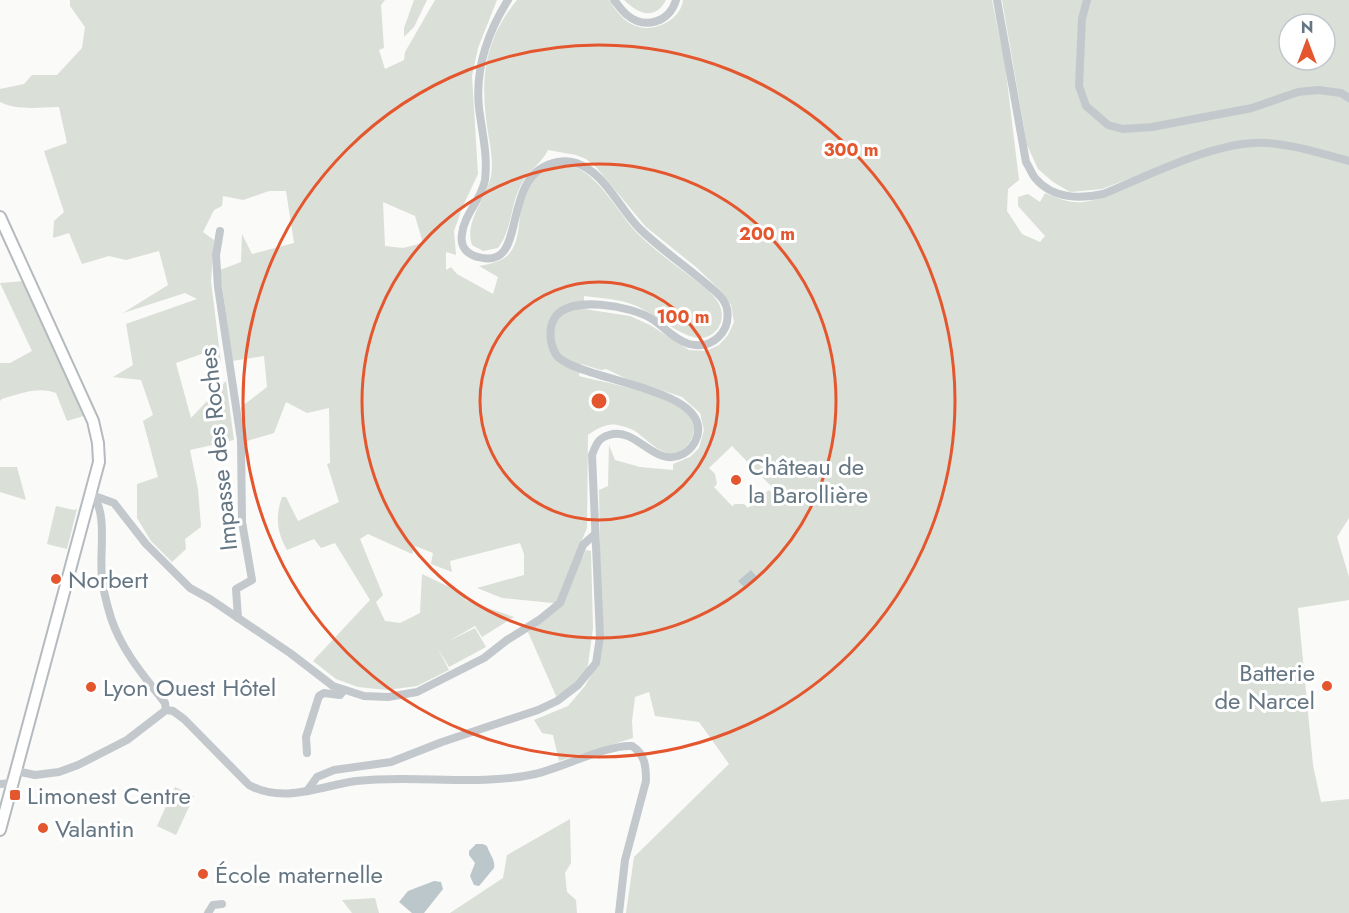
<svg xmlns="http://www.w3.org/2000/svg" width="1349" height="913" font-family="Jost,sans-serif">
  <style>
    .green { fill: #dadfd7; fill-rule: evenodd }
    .water { fill: #bbc7cb }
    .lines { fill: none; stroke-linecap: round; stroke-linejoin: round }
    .major-casing { stroke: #b5babe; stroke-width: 14 }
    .minor { stroke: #c3c8cc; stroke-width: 8 }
    .major { stroke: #fff; stroke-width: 10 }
    .ring { fill: none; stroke: #e4572e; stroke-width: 3 }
    .poi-dot { fill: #e4572e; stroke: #fff; stroke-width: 2 }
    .labels { text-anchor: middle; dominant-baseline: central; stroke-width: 6; stroke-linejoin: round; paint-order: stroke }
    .street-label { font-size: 24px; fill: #657683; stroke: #fff }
    .poi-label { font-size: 24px; fill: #657683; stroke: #fff; text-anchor: start }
    .centre { fill: #e4572e; stroke: #fff; stroke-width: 3 }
    .ring-label { font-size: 18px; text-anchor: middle; font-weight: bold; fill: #e4572e; stroke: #fff; stroke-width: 6; stroke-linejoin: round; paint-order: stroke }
  </style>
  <rect width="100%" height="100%" fill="#fafaf8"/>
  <g class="green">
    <path d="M70,0H385L381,5L384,48L379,50L385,69L404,60L405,52L435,0H497L478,48L472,76L478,174L463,206L454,231L456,255L446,252V270L451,267L457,274L493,294L498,277L479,266C489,264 502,262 509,254C528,233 510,188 543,172C548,169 558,164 564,165C595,165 619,216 639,235C660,255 685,272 708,290C713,296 719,301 721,309C725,323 715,338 700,338C681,338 653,312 634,305C619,299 600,298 584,296V309L630,316L650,325L689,350L706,351L719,345L728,335L734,322L731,305L721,291L696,267L646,227L596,167L586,159L576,155L548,150C541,165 526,172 520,187C510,207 512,230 498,248L483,251L472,245C464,221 486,200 491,176C494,160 489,141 487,126C480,77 485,39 517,0H609C615,10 624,22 636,26C654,33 681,20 683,0H992L1005,64L1019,180L1008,189L1007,211L1022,234L1040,242L1045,236L1018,206V197L1028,194L1040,202L1045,193C1072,204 1077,205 1105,197C1151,178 1218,142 1267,145C1290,146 1325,158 1349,163V518L1337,537L1349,577V600L1298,608L1313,765L1321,802L1349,799V913H626L634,857L729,764L699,722L655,716L649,692L635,697L632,721L633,738L559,761L553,735L542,733L534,720L568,706L585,686L596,666L600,545L599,490L608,486L609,445L615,460L640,467L673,470V464L690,457L699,448L704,430L700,413L682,397L625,378L606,369L601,370L581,364L579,376C605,383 689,396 694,426C695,432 692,439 689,443C670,468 651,442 635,431C630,428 623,426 617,425C606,423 597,429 588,435L587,528L577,552L582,558L586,550L591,551L593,628L587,672L570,688L556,696L528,632L562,604L502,598L477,588L524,575V554L520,543L450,561L452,572L431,564L433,553L415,546L412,554L368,534L360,539L383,595L376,602L385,621L400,623L420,613L422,574L466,595L465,600L514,617L482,637L475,626L447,642L475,628L486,647L449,667L437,647L449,670L417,686L387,690L358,687L336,679L313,661L370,600L335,543L321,548L314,539L287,550C277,533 275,516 282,497H286L298,521L339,502L327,464L330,463L329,408L307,413L286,402L274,433L247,441L241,407L267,387L264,356L232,361L220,270L241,262L242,234L252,254L294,243L286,191H269L243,200L223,196L222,206L214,210L203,232L214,240L211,281L221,363L218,364L213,350L176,363L191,418L226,381L234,440L190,450L198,489L201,527L185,539L186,549L172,562L151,541L137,518V484L158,477L143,421L153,415L141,380L113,377L133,365L126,324L197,299L185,293L123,313L168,285L159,251L126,260L109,256L82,264L69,233L53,238L54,221L64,212L44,151L67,143L59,107C40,107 18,111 0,102V89L24,84L32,75H57L82,48L85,27L70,6ZM383,202L415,216L423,243L403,248L385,246ZM732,446L771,486L773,485L777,489L772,493L769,490L748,508L744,504H735L732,506L714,487L717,484L715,474L709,468Z"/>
    <polygon points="414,0 427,0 414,27 404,37 404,28"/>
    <path d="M624,0H666C655,21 638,14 624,0Z"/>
    <path d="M1002,0H1349V158L1269,141L1206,149L1102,189L1070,192L1053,182L1038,169L1027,145ZM1289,24H1325V60H1289Z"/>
    <path d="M25,281L87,415L67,421L56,393C39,386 19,394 2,399L0,401V363H10L32,351L0,283Z"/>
    <polygon points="0,467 17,467 26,500 0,492"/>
    <polygon points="56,506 74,510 77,509 67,549 47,544"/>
    <polygon points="175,787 194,796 176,835 157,826"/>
    <polygon points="570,819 571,863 565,873 567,892 576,900 577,913 450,913 503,878 507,855"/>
    <polygon points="375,898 379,913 352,913 342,900"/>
  </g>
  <g class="water">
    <polygon points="751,570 757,577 745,588 738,581"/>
    <path d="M476,844H483L487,846C489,853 496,861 494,868L479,886L474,885L470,876L475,863L469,855V851Z"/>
    <polygon points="434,881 441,882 443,889 424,913 412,913 399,902 408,891"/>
  </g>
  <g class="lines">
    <g class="major-casing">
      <polyline id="major" points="0,217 93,421 98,443 99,462 0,830"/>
    </g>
    <g class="minor">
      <path d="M614,0C618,5 622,11 627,15C645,30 670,22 676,0"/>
      <path d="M997,0L1026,162C1030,168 1032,175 1036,179C1053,199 1081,199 1103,194C1150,175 1219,139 1268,143C1295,145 1323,154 1349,161"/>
      <polyline points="1087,0 1082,19 1079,86 1086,106 1108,125 1123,129 1152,127 1252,108 1298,92 1318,90 1341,93 1349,98"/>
      <polyline points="220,231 216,255 218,287 241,440 242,522 252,580 236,589 238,618"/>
      <polyline points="92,495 114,503 146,544 190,588 210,599 290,653 333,686 364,696 388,697 417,692 484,658 507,640 539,620 560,603 583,545 595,534"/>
      <path d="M93,496C108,514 99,554 102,577C103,590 107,605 111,618C122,651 144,676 165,703L166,710"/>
      <polyline points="307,753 306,737 319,696 324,693 340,695 344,690"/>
      <path d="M16,771L35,775L59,772L78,765L127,740L166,710L173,711L184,719L249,785C283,804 321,786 356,781C415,774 477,787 535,774C561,768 609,744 632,746C645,754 646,766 646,781L625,860L619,913"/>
      <polyline points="0,784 13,783"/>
      <path d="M307,791L317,777L334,770L391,762L442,742L538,710L557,701L578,685L596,663L600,637L592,455C596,445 598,438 609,435C637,426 654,469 683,454C689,451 695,444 697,437C712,388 585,382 558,357C555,354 552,346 551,341C550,334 550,326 554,319C568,294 632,306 652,319C664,327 675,340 689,344C712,350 731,332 727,309C726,303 722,298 718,294C694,272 665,253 641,230C623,213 609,182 588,169C579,163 568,160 558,162C496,173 532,272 478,257C466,254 460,246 462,234C464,214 482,199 485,180C488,155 482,132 479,108C475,70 488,32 508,0"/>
      <polyline points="208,913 213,905 222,904"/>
    </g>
    <use href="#major" class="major"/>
  </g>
  <g class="ring">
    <circle cx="599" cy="401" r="119"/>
    <circle cx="599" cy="401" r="237"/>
    <circle cx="599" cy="401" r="356"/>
  </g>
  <g class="poi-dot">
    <circle cx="736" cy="480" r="6"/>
    <circle cx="56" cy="579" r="6"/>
    <circle cx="1327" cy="686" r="6"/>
    <circle cx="91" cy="687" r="6"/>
    <rect x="9" y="789" width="12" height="12" rx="3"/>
    <circle cx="43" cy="828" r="6"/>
    <circle cx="203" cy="874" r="6"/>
  </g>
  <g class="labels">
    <g class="street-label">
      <text transform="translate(218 449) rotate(-96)">Impasse des Roches</text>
    </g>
    <g class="poi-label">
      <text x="748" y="466">Château de<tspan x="748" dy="28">la Barollière</tspan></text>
      <text x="68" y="579">Norbert</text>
      <text x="1315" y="672" text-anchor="end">Batterie<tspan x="1315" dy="28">de Narcel</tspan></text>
      <text x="103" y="687">Lyon Ouest Hôtel</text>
      <text x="27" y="795">Limonest Centre</text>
      <text x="55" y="828">Valantin</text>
      <text x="215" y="874">École maternelle</text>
    </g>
  </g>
  <circle cx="599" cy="401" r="9" class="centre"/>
  <g class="ring-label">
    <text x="851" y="156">300 m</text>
    <text x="767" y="240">200 m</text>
    <text x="683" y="323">100 m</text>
  </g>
  <g transform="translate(1307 42)"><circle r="28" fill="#ffffff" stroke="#c1c8cd" stroke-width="1.5"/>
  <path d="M0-4.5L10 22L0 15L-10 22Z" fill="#e4572e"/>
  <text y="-9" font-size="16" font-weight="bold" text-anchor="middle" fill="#657683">N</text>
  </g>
</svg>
